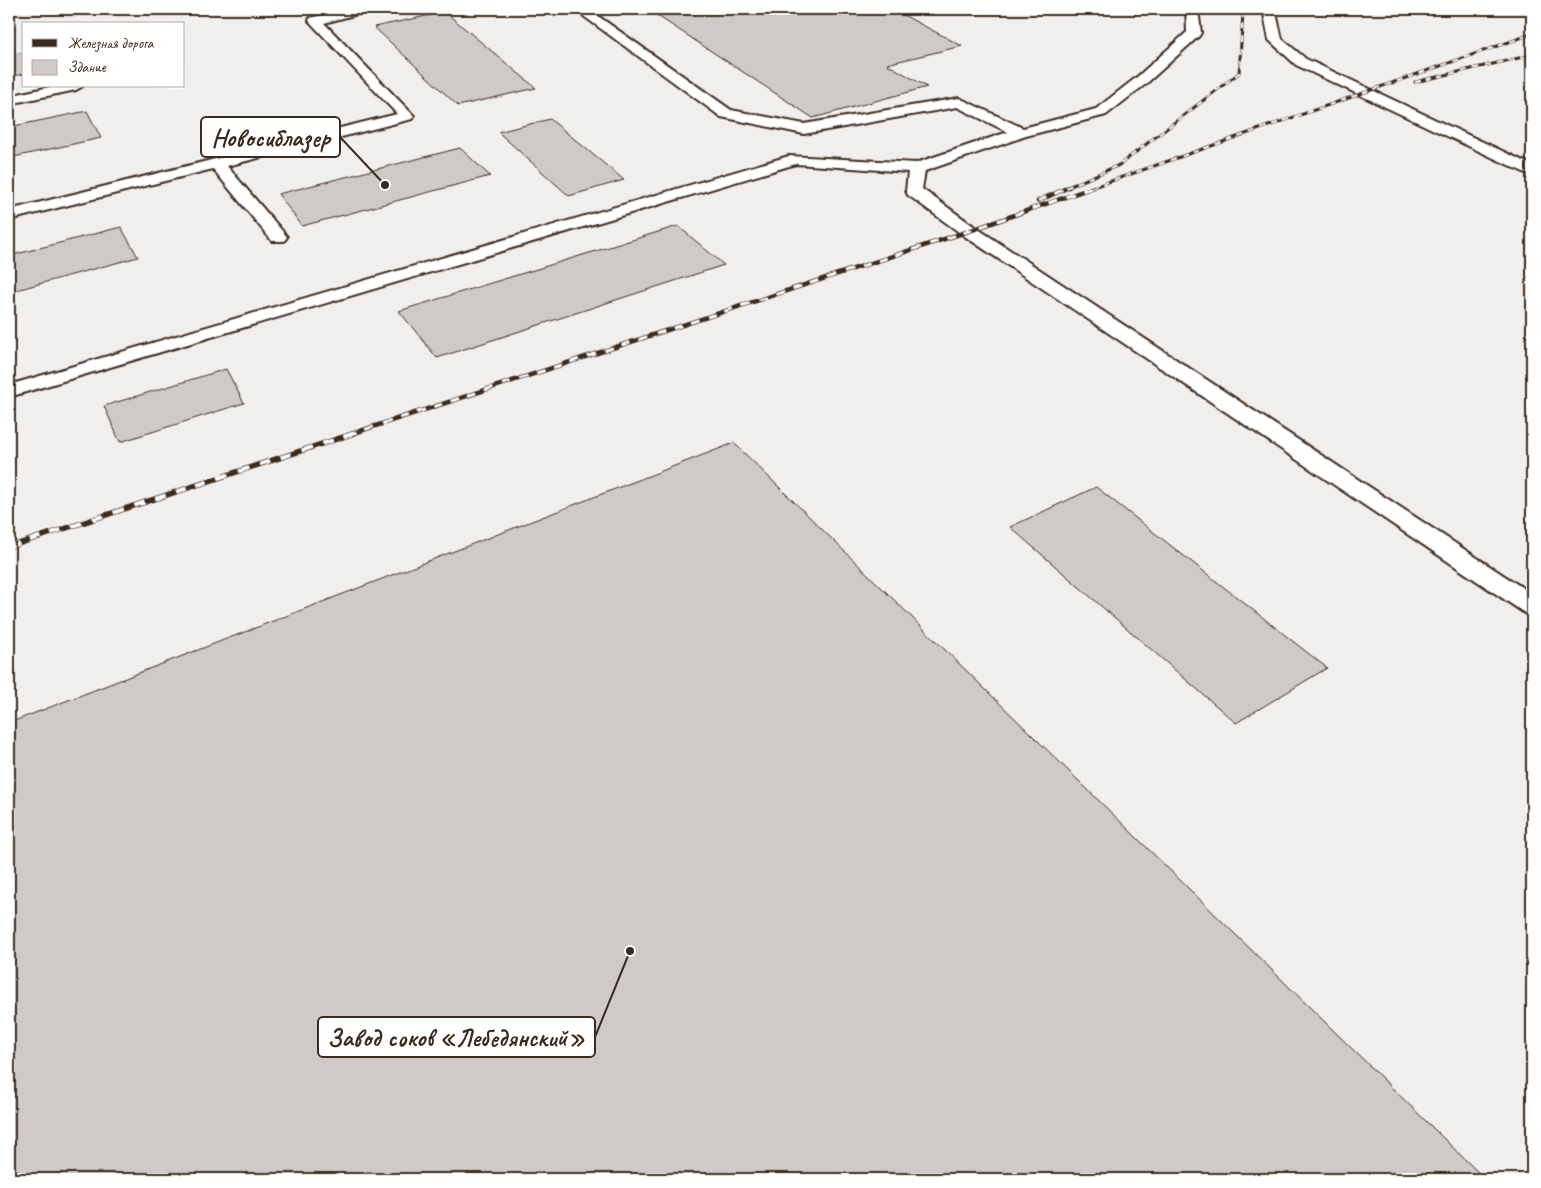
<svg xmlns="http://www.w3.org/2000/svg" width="1541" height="1188" font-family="Caveat,sans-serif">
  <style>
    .built { fill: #f1efee; fill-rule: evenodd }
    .building { fill: #cfcac7; stroke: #3b2a1e }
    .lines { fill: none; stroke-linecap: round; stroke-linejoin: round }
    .service-casing { stroke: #3b2a1e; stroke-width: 4 }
    .service { fill: #fff; fill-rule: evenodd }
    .rail-far2-casing { stroke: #3b2a1e; stroke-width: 3 }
    .rail-far1-casing { stroke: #3b2a1e; stroke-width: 4.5 }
    .rail-casing { stroke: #3b2a1e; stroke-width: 5.5 }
    .rail-far2 { stroke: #fff; stroke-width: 2; stroke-dasharray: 6; stroke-linecap: butt }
    .rail-far1 { stroke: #fff; stroke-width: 3; stroke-dasharray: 9; stroke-linecap: butt }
    .rail { stroke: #fff; stroke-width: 4; stroke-dasharray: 11; stroke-linecap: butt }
    .leader { fill: none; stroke: #3b2a1e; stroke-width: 2 }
    .callout-dot { fill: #3b2a1e; stroke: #fff; stroke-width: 2 }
    .callout { fill: #fff; stroke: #3b2a1e; stroke-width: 2 }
    .callout-label { font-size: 25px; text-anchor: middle; font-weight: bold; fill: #3b2a1e }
  </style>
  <rect width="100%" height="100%" fill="#fff"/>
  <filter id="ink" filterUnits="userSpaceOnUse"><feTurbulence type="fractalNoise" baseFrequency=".02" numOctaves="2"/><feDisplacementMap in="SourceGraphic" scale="10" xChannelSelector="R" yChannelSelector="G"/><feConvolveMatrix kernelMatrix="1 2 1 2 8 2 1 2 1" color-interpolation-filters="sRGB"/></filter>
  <g filter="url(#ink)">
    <path class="built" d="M9,9H1532V1179H9ZM24,24H184V86H24Z"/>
    <g class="building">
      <polygon points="647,9 892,9 962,46 887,64 927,87 813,118"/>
      <polygon points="445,12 536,88 458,106 374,27"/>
      <polygon points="24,52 24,74 9,77 9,55"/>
      <polygon points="87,111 101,138 9,158 9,127"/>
      <polygon points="550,119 624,180 569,196 498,132"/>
      <polygon points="460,148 490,176 302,226 278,194"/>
      <polygon points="678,226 724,265 437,358 399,311"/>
      <polygon points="121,227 138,257 9,292 9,256"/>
      <polygon points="226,369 244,403 120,442 104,406"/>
      <polygon points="734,443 1485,1179 9,1179 9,723"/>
      <polygon points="1096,487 1327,668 1236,723 1010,527"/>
    </g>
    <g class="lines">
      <g class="service-casing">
        <g id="service">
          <polygon points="347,9 367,9 365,12 324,23 414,116 412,119 227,166 284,233 287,237 284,241 272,241 213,169 9,220 9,210 397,114 309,21 310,18"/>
          <polygon points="574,9 588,9 731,110 804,124 959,98 1023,128 1096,109 1137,77 1187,32 1186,9 1198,9 1201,33 1199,36 1147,83 1106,115 1026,136 925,171 922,189 975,227 1532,594 1532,615 1523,612 963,235 908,195 906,191 908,172 796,164 9,397 9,385 789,156 916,163 1008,132 957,107 804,134 721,117"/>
          <polygon points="1263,9 1275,9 1282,39 1306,59 1532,165 1532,176 1296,65 1269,40"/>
          <polygon points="54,86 83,86 76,90 9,104 9,96"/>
        </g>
      </g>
      <use href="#service" class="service"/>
      <g class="rail-far2-casing">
        <g id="rail-far2">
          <polyline points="1415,82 1532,55"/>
          <polyline points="1066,188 1119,165 1239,73 1243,13 1240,9"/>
          <polyline points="1091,188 1532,34"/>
        </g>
      </g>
      <g class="rail-far1-casing">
        <g id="rail-far1">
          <polyline points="1038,201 1069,187"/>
          <polyline points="348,435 969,231 1094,187"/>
        </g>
      </g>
      <g class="rail-casing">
        <polyline id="rail" points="9,547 352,434"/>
      </g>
      <use href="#rail-far2" class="rail-far2"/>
      <use href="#rail-far1" class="rail-far1"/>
      <use href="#rail" class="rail"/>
    </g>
  </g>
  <path class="leader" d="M385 185L340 137M630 951L595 1037"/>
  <g class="callout-dot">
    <circle cx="385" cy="185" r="5"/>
    <circle cx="630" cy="951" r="5"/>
  </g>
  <g class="callout">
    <rect x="201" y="117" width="139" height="40" rx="5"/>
    <rect x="318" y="1017" width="277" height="40" rx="5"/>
  </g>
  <g class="callout-label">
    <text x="271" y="146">Новосиблазер</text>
    <text x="456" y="1046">Завод соков «Лебедянский»</text>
  </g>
  <rect width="1541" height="1188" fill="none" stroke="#fff" stroke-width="30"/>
  <rect x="15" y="15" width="1511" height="1158" fill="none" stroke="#3b2a1e" stroke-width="2" filter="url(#ink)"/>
  <rect x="22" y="22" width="162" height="65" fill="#ffffff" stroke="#b1aaa5"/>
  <rect x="32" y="39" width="25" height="8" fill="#3b2a1e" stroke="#b1aaa5"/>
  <text x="68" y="48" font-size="15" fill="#3b2a1e">Железная дорога</text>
  <rect x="32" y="60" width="25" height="15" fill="#cfcac7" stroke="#b1aaa5"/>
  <text x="68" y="72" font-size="15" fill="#3b2a1e">Здание</text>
</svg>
